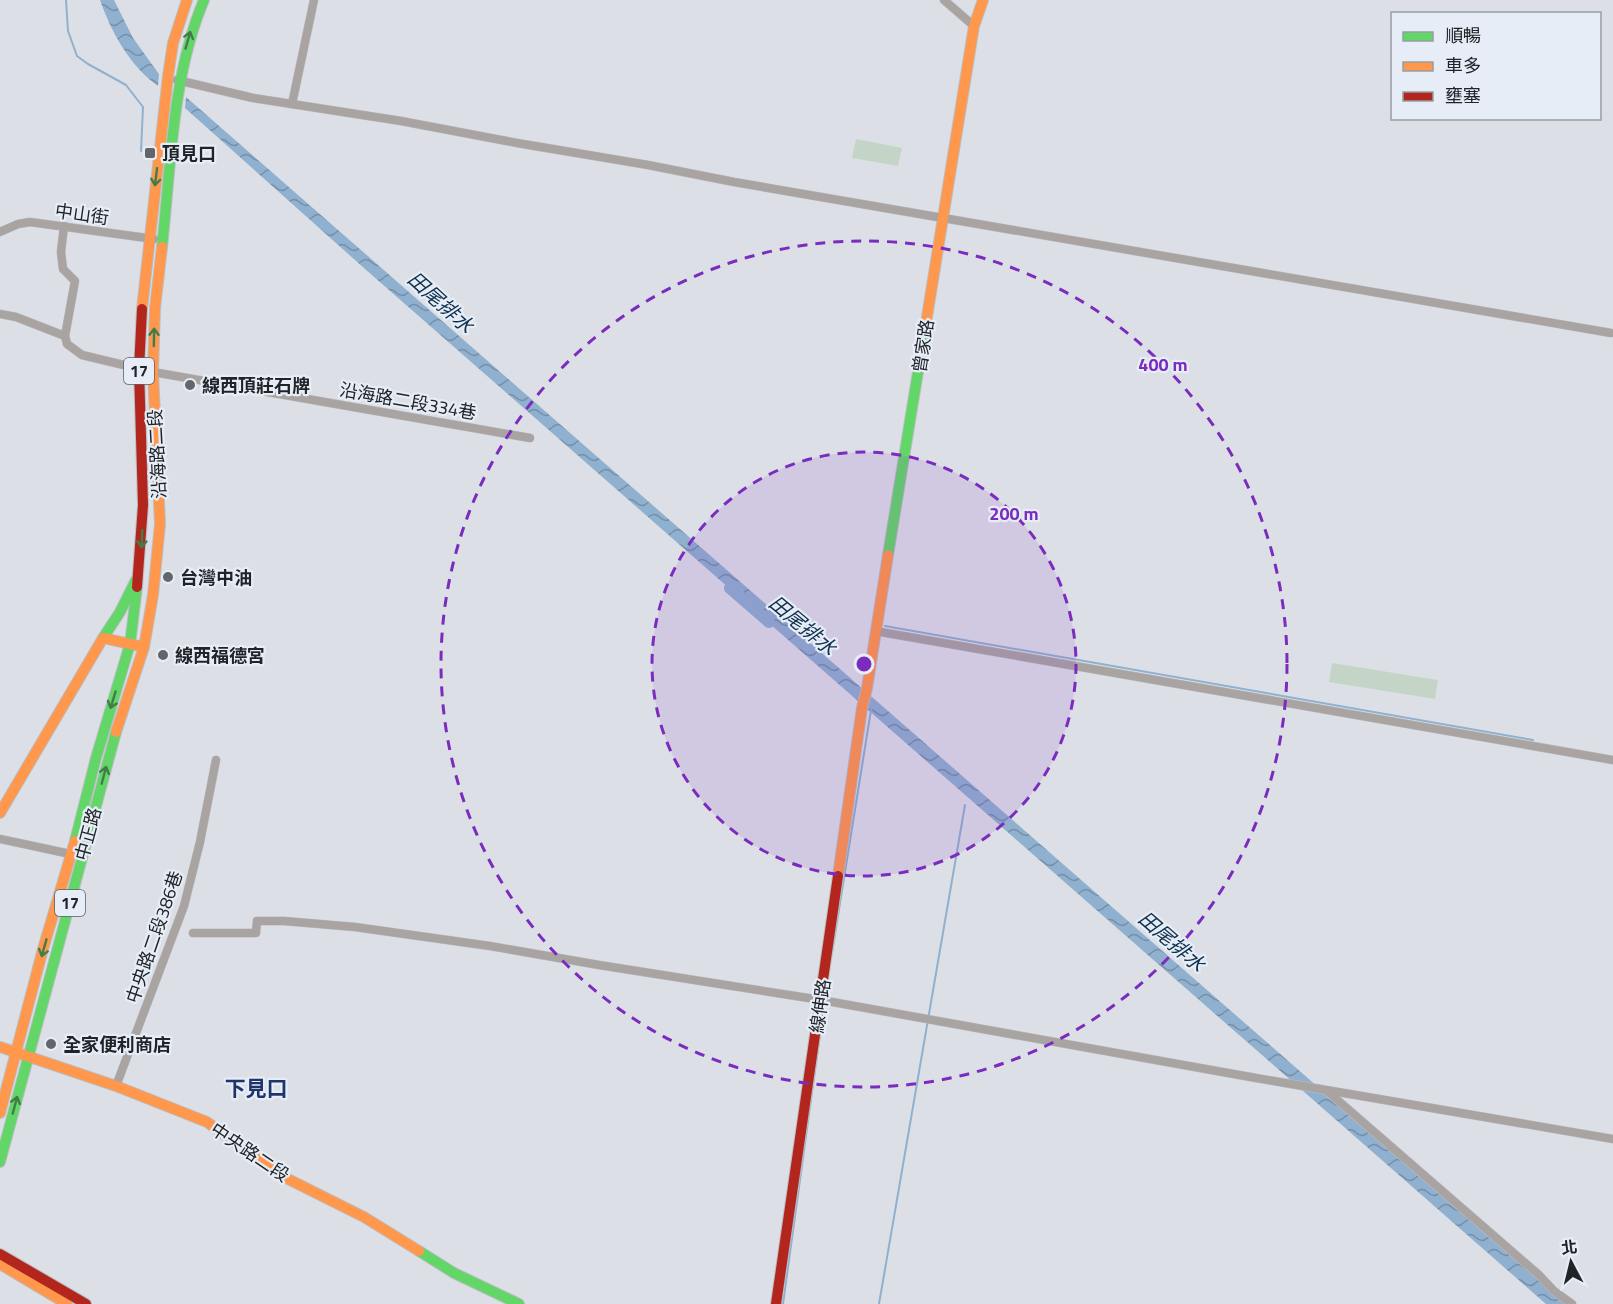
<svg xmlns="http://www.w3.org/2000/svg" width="1613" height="1304" font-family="'Titillium Web','Noto Sans TC',sans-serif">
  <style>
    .grass { fill: #c4d5c8 }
    .water { fill: url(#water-waves) }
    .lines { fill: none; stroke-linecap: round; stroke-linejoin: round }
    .stream { stroke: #90b0cf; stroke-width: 2 }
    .river { stroke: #90b0cf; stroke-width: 12 }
    .street-casing { stroke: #bbbec3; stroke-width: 9 }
    .fast-casing { stroke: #bbbec3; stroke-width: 12 }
    .slow-casing { stroke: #bbbec3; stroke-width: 12 }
    .jam-casing { stroke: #bbbec3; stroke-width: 12 }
    .street { stroke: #a9a4a2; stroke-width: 8 }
    .fast { stroke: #63d668; stroke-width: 10 }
    .slow { stroke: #ff974d; stroke-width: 10 }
    .jam { stroke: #b3261e; stroke-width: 10 }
    .oneway { stroke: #427d48 }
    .ring { fill: none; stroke: #7b2cbf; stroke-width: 3; stroke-dasharray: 10 8 }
    .poi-dot { fill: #62666a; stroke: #e6edf6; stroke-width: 2 }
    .labels { text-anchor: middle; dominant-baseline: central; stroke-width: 4.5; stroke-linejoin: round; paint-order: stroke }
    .shield { fill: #e6edf6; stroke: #5c6065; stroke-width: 1.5 }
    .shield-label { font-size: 16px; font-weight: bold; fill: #212427 }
    .poi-label { font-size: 18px; font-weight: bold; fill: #212427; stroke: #e6edf6; text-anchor: start }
    .street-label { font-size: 18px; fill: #212427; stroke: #e6edf6 }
    .water-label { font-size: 20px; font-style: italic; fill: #0f304d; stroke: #e6edf6 }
    .quarter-label { font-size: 21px; font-weight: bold; fill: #1f346b; stroke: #e6edf6 }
    .centre { fill: #7b2cbf; stroke: #e6edf6; stroke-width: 3 }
    .ring-label { font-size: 18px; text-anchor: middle; font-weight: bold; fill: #7b2cbf; stroke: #e6edf6; stroke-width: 4.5; stroke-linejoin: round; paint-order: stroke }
  </style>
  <defs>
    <pattern id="water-waves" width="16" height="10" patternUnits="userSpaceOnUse" patternTransform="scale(1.5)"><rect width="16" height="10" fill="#90b0cf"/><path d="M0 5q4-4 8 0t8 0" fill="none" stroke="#758fa8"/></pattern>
  </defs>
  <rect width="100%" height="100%" fill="#dce0e6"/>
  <g class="grass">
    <polygon points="856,139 902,148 898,166 852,158"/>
    <polygon points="1332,663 1438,680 1435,699 1329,682"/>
  </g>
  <g class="water">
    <path d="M100,0H114L133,38L159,74L158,86C130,66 111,32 100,0Z"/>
    <polygon points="186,97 1566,1304 1546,1304 365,269 185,108"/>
  </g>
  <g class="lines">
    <g class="stream">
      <polyline points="66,0 68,31 77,56 88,64 126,85 143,107 141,151"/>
      <polyline points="885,626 1533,740"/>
      <polyline points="832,953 871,710"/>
      <polyline points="783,1304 822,1019"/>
      <polyline points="879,1304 965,805"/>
    </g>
    <polyline class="river" points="730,588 769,622"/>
    <g class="street-casing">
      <g id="street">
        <polyline points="944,0 974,26"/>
        <polyline points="177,80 253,98 401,121 517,143 648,165 734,182 1611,333"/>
        <polyline points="292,104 314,0"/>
        <polyline points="64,226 61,252 63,269 75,281 65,336 67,344 82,355 153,372 530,438"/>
        <polyline points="0,232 18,224 30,222 154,239"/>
        <polyline points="0,314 16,317 65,336"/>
        <polyline points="875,631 1613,760"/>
        <polyline points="0,839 75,855"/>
        <polyline points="193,933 256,933 257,921 284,921 355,927 490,946 599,965 821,1000 1256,1078 1613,1139"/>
        <polyline points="116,1086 184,906 200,842 216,760"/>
        <polyline points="1327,1091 1539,1275 1554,1291 1572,1304"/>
      </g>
    </g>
    <g class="fast-casing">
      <g id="fast">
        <path d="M162,247C171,166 172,75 204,0"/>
        <polyline points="888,555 926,323"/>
        <polyline points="103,638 120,612 136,580"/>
        <polyline points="75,841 96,758 130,644 137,587"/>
        <polyline points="0,1162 116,732"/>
        <polyline points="419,1251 454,1273 519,1304"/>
      </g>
    </g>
    <g class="slow-casing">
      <g id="slow">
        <polyline points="142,309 168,76 173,43 187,0"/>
        <polyline points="926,323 974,26 983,0"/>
        <polyline points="116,732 144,647 153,595 160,524 153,372 155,308 162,247"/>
        <polyline points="0,813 103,638 144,647"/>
        <polyline points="838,876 862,708 867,688 888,555"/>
        <polyline points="0,1047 116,1086 207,1122 278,1174 364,1217 419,1251"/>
        <polyline points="0,1113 43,949 75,841"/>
        <polyline points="0,1264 67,1304"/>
      </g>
    </g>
    <g class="jam-casing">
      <g id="jam">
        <polyline points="137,587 143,505 139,369 142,309"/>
        <polyline points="0,1254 86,1304"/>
        <polyline points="776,1304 838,876"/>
      </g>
    </g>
    <use href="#street" class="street"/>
    <use href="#fast" class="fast"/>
    <use href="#slow" class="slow"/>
    <use href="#jam" class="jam"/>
  </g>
  <defs><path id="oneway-shaft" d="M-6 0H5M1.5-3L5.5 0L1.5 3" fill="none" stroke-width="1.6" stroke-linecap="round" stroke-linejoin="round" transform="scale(1.5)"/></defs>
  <g class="oneway">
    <use href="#oneway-shaft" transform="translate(188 40) rotate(-74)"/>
    <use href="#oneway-shaft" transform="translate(156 177) rotate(97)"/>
    <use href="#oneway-shaft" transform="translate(154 337) rotate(-89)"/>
    <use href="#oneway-shaft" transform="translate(142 539) rotate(92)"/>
    <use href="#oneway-shaft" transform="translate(113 700) rotate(107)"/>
    <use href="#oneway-shaft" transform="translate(104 775) rotate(-75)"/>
    <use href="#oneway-shaft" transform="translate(44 948) rotate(106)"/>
    <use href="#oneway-shaft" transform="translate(15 1105) rotate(-75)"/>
  </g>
  <circle cx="864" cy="664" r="212" fill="#7b2cbf" fill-opacity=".12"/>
  <g class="ring">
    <circle cx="864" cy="664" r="212"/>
    <circle cx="864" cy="664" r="423"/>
  </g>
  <g class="poi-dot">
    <rect x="144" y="147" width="12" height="12" rx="3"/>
    <circle cx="190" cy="385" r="6"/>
    <circle cx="168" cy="577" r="6"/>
    <circle cx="163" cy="655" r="6"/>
    <circle cx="51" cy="1044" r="6"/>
  </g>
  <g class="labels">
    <g class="shield">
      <rect x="124" y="358" width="30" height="26" rx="4.5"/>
      <rect x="55" y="890" width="30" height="26" rx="4.5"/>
    </g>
    <g class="shield-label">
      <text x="139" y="371">17</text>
      <text x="70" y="903">17</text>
    </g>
    <g class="poi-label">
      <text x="162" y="153">頂見口</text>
      <text x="202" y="385">線西頂莊石牌</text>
      <text x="180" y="577">台灣中油</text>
      <text x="175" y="655">線西福德宮</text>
      <text x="63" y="1044">全家便利商店</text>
    </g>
    <g class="street-label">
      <text transform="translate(82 214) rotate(8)">中山街</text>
      <text transform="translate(923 346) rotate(-81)">曾家路</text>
      <text transform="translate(408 401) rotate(10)">沿海路二段334巷</text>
      <text transform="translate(157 454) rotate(-93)">沿海路二段</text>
      <text transform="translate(88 834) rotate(-75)">中正路</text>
      <text transform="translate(154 937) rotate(-71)">中央路二段386巷</text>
      <text transform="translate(820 1006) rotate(-82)">線伸路</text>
      <text transform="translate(250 1152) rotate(34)">中央路二段</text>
    </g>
    <g class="water-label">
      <text transform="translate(441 302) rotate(42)">田尾排水</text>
      <text transform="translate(803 625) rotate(40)">田尾排水</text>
      <text transform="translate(1172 941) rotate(41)">田尾排水</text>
    </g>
    <g class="quarter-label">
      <text x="256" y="1088">下見口</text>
    </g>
  </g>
  <circle cx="864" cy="664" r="9" class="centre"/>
  <g class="ring-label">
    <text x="1163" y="371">400 m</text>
    <text x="1014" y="520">200 m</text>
  </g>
  <rect x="1391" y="12" width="210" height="108" fill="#e6edf6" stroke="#979da3" stroke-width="1.5"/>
  <rect x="1403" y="32" width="30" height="9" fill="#63d668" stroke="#979da3" stroke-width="1.5"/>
  <text x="1445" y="42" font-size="18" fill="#212427">順暢</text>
  <rect x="1403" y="62" width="30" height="9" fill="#ff974d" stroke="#979da3" stroke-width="1.5"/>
  <text x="1445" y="72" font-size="18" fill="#212427">車多</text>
  <rect x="1403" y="92" width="30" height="9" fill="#b3261e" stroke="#979da3" stroke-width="1.5"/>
  <text x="1445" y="102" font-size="18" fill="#212427">壅塞</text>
  <g transform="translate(1571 1262) rotate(353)" stroke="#e6edf6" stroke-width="4.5" paint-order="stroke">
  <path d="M0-4.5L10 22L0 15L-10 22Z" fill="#212427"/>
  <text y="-9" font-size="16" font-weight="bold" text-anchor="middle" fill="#212427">北</text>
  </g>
</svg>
